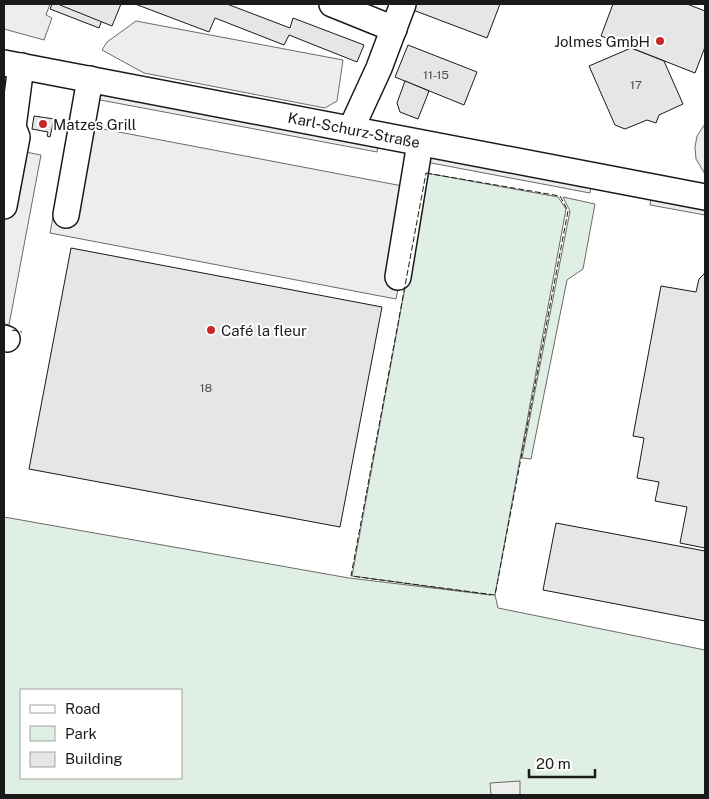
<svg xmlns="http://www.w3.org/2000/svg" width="709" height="799" font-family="'Public Sans',sans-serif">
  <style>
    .green { fill: #e0efe3; stroke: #6a6a6a; fill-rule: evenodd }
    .parking { fill: #ededed; stroke: #6a6a6a }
    .building { fill: #e6e6e6; stroke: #1a1a1a }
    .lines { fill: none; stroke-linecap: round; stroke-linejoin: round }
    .minor-casing { stroke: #1a1a1a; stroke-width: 28 }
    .minor { stroke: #fff; stroke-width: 25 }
    .fence { stroke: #1a1a1a; stroke-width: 1; stroke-dasharray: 6 2.5; stroke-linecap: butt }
    .poi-dot { fill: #c62828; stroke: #fff; stroke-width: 2 }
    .labels { text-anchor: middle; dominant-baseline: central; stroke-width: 4; stroke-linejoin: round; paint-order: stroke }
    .number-label { font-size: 12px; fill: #4d4d4d }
    .poi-label { font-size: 15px; fill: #1a1a1a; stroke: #fff; text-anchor: start }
    .street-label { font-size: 15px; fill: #1a1a1a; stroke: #fff }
  </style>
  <rect width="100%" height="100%" fill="#fff"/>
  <g class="green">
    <path d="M426,173L558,197L566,209L495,595L498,608L705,650V795H4V517L349,578L491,595L352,576ZM21,690H181V778H21Z"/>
    <polygon points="563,197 595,204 583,269 567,280 531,459 522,458 570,211"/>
  </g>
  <g class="parking">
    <polygon points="4,4 50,4 46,15 52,18 44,40 4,29"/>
    <polygon points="136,21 343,60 337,101 325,108 144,73 102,50 107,42"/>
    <polygon points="96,92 378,145 377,152 95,99"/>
    <polygon points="705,124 705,174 696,159 695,147 697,136"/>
    <polygon points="82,125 413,188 416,197 396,299 50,233 69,131"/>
    <polygon points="4,148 41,155 9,325 4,324"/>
    <polygon points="427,155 591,186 590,193 426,162"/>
    <polygon points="651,198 705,208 705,215 650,205"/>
    <polygon points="520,781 520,795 491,795 490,783"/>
  </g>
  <g class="building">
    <polygon points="52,4 62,4 102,20 99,28 50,9"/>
    <polygon points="62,4 121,4 112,26 60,5"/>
    <polygon points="135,4 227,4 290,28 293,18 364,45 357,62 289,35 284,45 215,18 209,32"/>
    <polygon points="415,4 500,4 487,38 413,10"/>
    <polygon points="613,4 687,4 705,11 705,47 695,73 601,36"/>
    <polygon points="408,45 477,72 464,105 395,77"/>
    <polygon points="631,48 664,61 683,104 659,115 656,123 647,120 625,129 615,125 589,66"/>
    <polygon points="405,81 429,91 418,119 400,112 397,103"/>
    <polygon points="34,116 54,119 50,137 47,136 48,132 32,129"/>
    <polygon points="71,248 382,307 340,527 29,469"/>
    <polygon points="705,273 705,548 680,543 687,507 655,501 659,482 637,478 644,438 633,436 661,286 696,292 699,279"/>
    <polygon points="556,523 705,551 705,621 543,590"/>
  </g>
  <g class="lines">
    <g class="minor-casing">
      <g id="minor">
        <polyline points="332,4 394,29"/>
        <polyline points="4,63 705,197"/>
        <polyline points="351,129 379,68 403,4"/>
        <polyline points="4,206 17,137 13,127 21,66"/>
        <polyline points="66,215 90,79"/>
        <polyline points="398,277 420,143"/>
        <polyline points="4,338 7,339"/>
      </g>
    </g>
    <use href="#minor" class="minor"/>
    <g class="fence">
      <polygon points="426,173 560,196 568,211 495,595 351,576"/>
      <polyline points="12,330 22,332"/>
    </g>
  </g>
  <g class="poi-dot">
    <circle cx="660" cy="41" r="5"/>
    <circle cx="43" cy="124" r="5"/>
    <circle cx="211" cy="330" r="5"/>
  </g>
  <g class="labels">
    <g class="number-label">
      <text x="436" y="75">11-15</text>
      <text x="636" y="85">17</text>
      <text x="206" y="388">18</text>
    </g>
    <g class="poi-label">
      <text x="650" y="41" text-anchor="end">Jolmes GmbH</text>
      <text x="53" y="124">Matzes Grill</text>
      <text x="221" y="330">Café la fleur</text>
    </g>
    <g class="street-label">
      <text transform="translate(354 130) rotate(11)">Karl-Schurz-Straße</text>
    </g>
  </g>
  <rect width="709" height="799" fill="none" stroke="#1a1a1a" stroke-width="10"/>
  <rect x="20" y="689" width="162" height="90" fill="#ffffff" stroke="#a3a3a3"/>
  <rect x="30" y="705" width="25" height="8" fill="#ffffff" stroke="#a3a3a3"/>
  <text x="65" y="714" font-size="15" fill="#1a1a1a">Road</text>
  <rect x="30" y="726" width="25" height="15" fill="#e0efe3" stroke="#a3a3a3"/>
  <text x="65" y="739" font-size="15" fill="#1a1a1a">Park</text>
  <rect x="30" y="752" width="25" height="15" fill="#e6e6e6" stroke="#a3a3a3"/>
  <text x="65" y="764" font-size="15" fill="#1a1a1a">Building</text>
  <path d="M529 769v8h66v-8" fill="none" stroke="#1a1a1a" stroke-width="2.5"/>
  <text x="536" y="769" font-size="15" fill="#1a1a1a" stroke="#ffffff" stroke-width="4" paint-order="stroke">20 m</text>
</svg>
